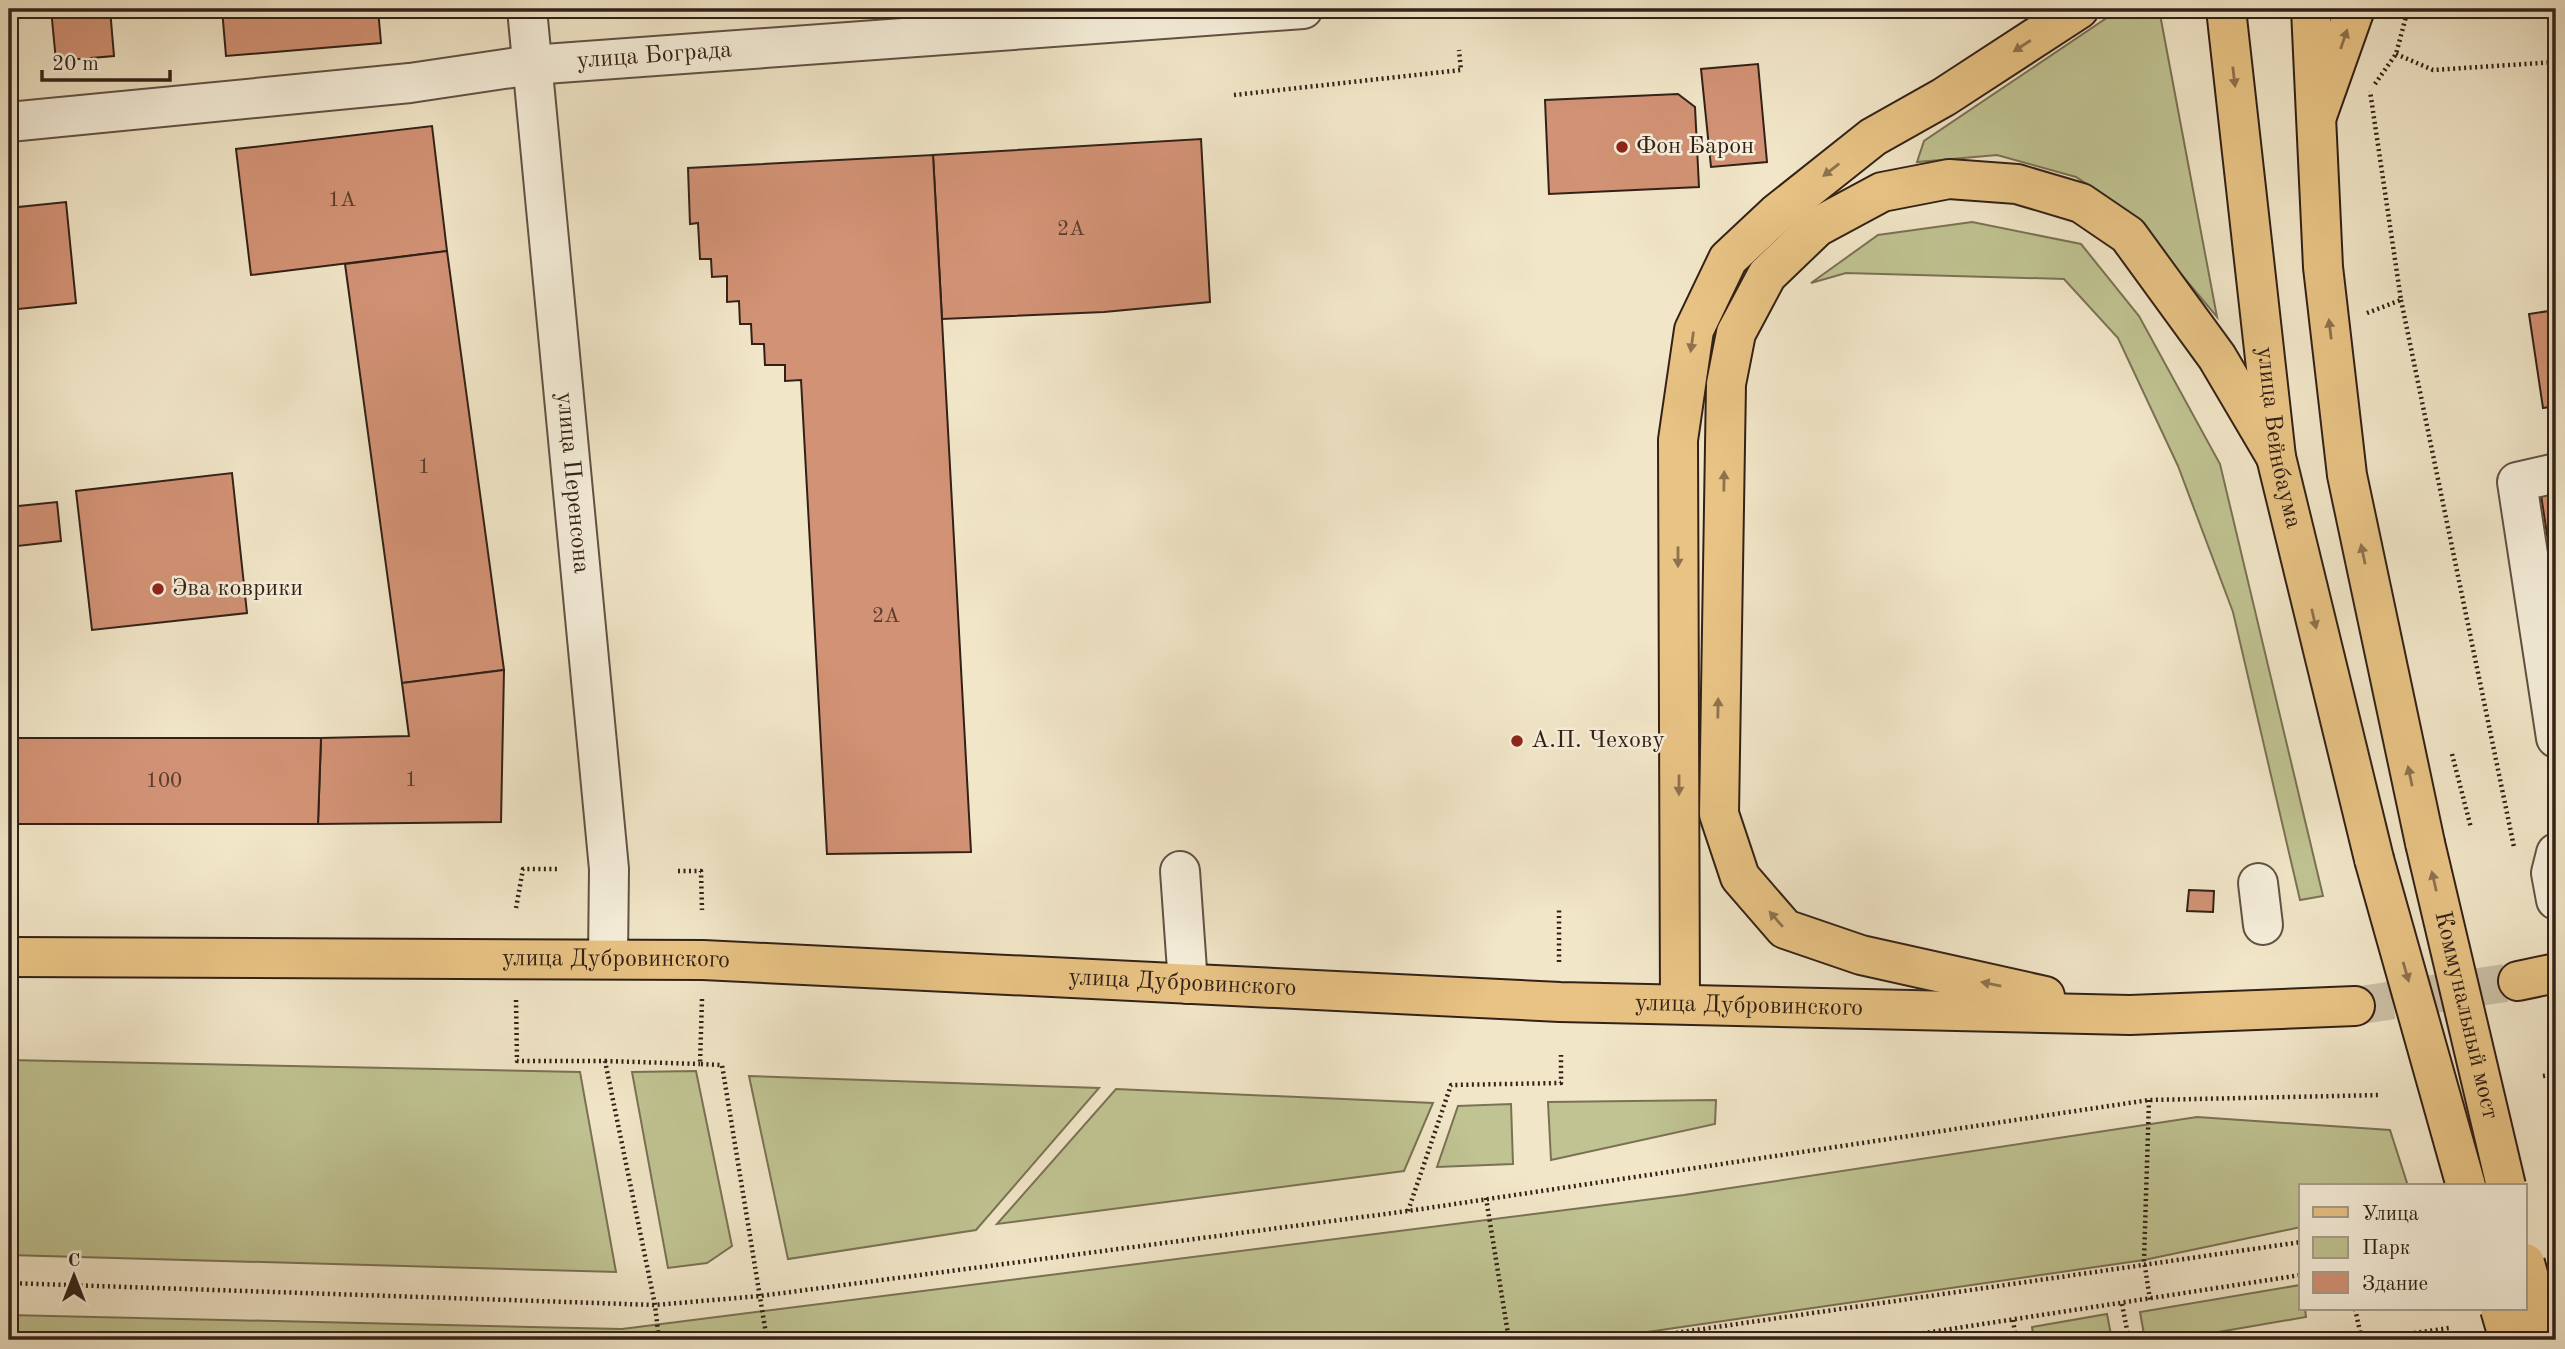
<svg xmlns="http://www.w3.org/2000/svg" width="2565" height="1349" font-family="'Old Standard TT',serif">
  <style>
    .green { fill: #c0c392; stroke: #7a7254; stroke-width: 2 }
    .building { fill: #d29275; stroke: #332117; stroke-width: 2 }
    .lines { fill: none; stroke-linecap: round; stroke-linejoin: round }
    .major-tunnel { stroke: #cbbfa5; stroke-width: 38; stroke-dasharray: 38 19; stroke-linecap: butt }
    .minor-casing { stroke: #625243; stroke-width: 42 }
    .major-casing { stroke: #332117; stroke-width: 42 }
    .highway-casing { stroke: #332117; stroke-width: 42 }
    .path { stroke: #332117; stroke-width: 4.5; stroke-dasharray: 2 3.5; stroke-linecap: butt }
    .minor { stroke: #f6efdb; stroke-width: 38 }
    .major { stroke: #e8c384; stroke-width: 38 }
    .highway { stroke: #e8c384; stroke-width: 38 }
    .highway-bridge-casing { stroke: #332117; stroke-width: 42; stroke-linecap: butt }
    .highway-bridge { stroke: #e8c384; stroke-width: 38 }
    .oneway { fill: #8e724e }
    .poi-dot { fill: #8f2418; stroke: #f6efdb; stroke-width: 2.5 }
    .labels { text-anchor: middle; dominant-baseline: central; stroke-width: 5; stroke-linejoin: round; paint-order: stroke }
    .number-label { font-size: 21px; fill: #5b3d2e }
    .street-label { font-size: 24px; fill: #332117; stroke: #f6efdb }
    .poi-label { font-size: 24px; fill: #332117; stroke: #f6efdb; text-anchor: start }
  </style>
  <rect width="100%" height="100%" fill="#f1e6c8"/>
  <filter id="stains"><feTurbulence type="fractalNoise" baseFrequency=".00286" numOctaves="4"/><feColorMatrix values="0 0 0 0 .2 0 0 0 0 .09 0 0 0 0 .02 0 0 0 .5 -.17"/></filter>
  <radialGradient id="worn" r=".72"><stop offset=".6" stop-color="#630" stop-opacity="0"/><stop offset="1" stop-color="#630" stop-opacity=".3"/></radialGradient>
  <g class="green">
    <polygon points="2114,9 2159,9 2217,317 2160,249 2117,204 2076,177 1997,155 1917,162 1924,141 2108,17"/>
    <polygon points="1972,222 2081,244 2139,316 2220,464 2323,896 2300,900 2233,612 2178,466 2118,338 2064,279 1846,273 1811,283 1878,235"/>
    <polygon points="9,1060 580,1072 616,1272 9,1255"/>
    <polygon points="696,1071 732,1246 707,1263 668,1268 632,1072"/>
    <polygon points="749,1076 1099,1088 976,1230 788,1259"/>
    <polygon points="1116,1089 1433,1103 1404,1171 997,1224"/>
    <polygon points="1716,1100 1715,1124 1551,1160 1548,1102"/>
    <polygon points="1511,1104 1513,1164 1437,1167 1458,1106"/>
    <polygon points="2197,1117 2390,1130 2408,1186 2301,1186 2301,1227 2144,1260 1592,1340 9,1340 9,1315 622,1329 1684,1195"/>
    <polygon points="2300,1285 2301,1309 2305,1309 2306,1317 2172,1340 2145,1340 2140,1312"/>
    <polygon points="2107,1314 2112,1340 2034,1340 2032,1327"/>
    <polygon points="1998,1332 2000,1340 1944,1340"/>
  </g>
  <g class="building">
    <polygon points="51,9 110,9 114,56 56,61"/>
    <polygon points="222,9 378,9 381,43 226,56"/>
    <polygon points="1758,64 1767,162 1711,167 1701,69"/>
    <polygon points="1678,94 1695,107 1699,187 1549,194 1545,100"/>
    <polygon points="432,126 447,251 251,275 236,149"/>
    <polygon points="1201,139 1210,302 1104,312 942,319 933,155"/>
    <polygon points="933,155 971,852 827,854 801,380 785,381 785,365 765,365 764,344 752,344 751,324 740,324 739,301 727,302 727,276 712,277 711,259 700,259 698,223 690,224 688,168"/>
    <polygon points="66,202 76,303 9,310 9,208"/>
    <polygon points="447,251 504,670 402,683 345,264"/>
    <polygon points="2556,310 2556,406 2543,408 2529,314"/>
    <polygon points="232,473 247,613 92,630 76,491"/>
    <polygon points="2556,493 2556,594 2541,495"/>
    <polygon points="57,502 61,541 9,547 9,507"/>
    <polygon points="504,670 501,822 318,824 321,738 409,736 402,683"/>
    <polygon points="9,738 321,738 318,824 9,824"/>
    <polygon points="2189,890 2214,891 2213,912 2187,911"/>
  </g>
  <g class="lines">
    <polyline class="major-tunnel" points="2355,1006 2518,981"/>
    <g class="minor-casing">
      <g id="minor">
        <path id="s1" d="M527,9L609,869L608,958"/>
        <path id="s2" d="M9,122L410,83L531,65L1303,9"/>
        <polyline points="2556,473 2517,482 2556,738"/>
        <polyline points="2556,853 2551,873 2556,900"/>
        <polyline points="1180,871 1188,984"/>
        <polyline points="2258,883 2263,925"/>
      </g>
    </g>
    <g class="major-casing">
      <g id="major">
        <polyline points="2317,116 2355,9"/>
        <path id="s3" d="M9,957L703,960L1560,1002L2130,1015L2355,1006"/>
        <polyline points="2518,981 2556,973"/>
        <polyline points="2045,996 1861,955 1785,929 1740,877 1719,814 1726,384 1736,333 1767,275 1817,227 1882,192 1949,179 2017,184 2081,203 2128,235 2217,357 2276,457"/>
        <polyline points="1680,1004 1678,440 1694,330 1728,259 1776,214 1873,137 1944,97 2079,9"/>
      </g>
    </g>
    <g class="highway-casing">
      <g id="highway">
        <path id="s4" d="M2226,9L2276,457L2374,859"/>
        <polyline points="2311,9 2323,267 2347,475 2425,843"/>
      </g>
    </g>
    <g class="path">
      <polyline points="2396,54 2433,70 2556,62"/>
      <polyline points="2375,84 2396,54 2408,9"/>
      <polyline points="1234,95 1461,70 1459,50"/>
      <polyline points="2401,300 2514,847"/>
      <polyline points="2367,313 2401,300 2370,91"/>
      <polyline points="2452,754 2471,828"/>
      <polyline points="678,871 701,871 702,910"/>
      <polyline points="516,908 523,869 557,869"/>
      <polyline points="1559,962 1559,910"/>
      <polyline points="702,999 700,1064 722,1065 767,1340"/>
      <polyline points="516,1000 517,1061 605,1061 655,1305 659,1340"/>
      <polyline points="605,1061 700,1064"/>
      <polyline points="2543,1076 2556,1074"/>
      <polyline points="2149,1100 2144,1260 2150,1300"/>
      <polyline points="1486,1198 1509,1340"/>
      <polyline points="1408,1211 1451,1085 1561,1083 1561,1055"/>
      <polyline points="9,1283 655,1305 760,1296 1408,1211 2149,1100 2381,1095"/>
      <polyline points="2122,1304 2129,1340"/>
      <polyline points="2355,1309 2362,1340"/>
      <polyline points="2013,1320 2016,1340"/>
      <polyline points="1627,1340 2301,1242"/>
      <polyline points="1879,1340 2301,1275"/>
      <polyline points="2365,1340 2449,1328"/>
    </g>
    <use href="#minor" class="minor"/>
    <use href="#major" class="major"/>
    <use href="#highway" class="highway"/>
    <g class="highway-bridge-casing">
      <g id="highway-bridge">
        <path id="s5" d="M2425,843L2506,1186"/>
        <polyline points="2374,859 2466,1186"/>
        <polyline points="2525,1263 2546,1340"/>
        <polyline points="2500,1309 2509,1340"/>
      </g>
    </g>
    <use href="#highway-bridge" class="highway-bridge"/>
  </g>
  <defs><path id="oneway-solid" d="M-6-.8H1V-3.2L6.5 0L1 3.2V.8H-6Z" transform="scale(1.75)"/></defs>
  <g class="oneway">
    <use href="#oneway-solid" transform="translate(2344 39) rotate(-71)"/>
    <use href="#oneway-solid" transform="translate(2022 46) rotate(147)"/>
    <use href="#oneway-solid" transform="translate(2234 77) rotate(83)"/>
    <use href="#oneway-solid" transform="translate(1831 170) rotate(142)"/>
    <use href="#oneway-solid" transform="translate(2330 329) rotate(-97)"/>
    <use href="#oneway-solid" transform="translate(1692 342) rotate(98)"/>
    <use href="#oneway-solid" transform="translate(1724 481) rotate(-89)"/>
    <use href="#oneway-solid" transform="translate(2363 554) rotate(-102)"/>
    <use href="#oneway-solid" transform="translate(1678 557) rotate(90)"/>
    <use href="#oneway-solid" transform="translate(2314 619) rotate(77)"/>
    <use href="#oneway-solid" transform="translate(1718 708) rotate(-89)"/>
    <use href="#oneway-solid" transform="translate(2410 776) rotate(-102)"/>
    <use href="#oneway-solid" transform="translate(1679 785) rotate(90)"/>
    <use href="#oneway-solid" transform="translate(2434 881) rotate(-103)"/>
    <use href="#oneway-solid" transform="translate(1776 919) rotate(-131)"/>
    <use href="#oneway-solid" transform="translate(2406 972) rotate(74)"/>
    <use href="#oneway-solid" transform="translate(1991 984) rotate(-168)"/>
  </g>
  <g class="poi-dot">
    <circle cx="1622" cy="147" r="7"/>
    <circle cx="158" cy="589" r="7"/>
    <circle cx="1517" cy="741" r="7"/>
  </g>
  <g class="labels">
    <g class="number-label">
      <text x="342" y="200">1А</text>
      <text x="1071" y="229">2А</text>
      <text x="424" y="467">1</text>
      <text x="886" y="616">2А</text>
      <text x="411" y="780">1</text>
      <text x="164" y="781">100</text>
    </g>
    <g class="street-label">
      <text stroke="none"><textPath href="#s2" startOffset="649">улица Бограда</textPath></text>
      <text stroke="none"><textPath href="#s4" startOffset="432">улица Вейнбаума</textPath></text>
      <text stroke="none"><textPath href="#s1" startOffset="476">улица Перенсона</textPath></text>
      <text stroke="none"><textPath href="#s3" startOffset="607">улица Дубровинского</textPath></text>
      <text stroke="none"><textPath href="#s3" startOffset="1174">улица Дубровинского</textPath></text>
      <text stroke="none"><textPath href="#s3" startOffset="1741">улица Дубровинского</textPath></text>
      <text stroke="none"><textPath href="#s5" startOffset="177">Коммунальный мост</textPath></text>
    </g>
    <g class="poi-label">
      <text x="1636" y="147">Фон Барон</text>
      <text x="172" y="589">Эва коврики</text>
      <text x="1531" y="741">А.П. Чехову</text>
    </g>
  </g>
  <rect width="2565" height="1349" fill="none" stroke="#f1e6c8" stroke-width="35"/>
  <rect x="10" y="10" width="2544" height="1328" fill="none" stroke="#332117" stroke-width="3.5"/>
  <rect x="18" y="18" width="2530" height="1314" fill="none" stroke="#332117" stroke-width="2"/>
  <rect x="2299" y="1184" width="228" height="126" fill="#f6efdb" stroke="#a89d8d" stroke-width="2"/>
  <rect x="2313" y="1207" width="35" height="10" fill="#e8c384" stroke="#a89d8d" stroke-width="2"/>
  <text x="2362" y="1220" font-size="21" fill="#332117">Улица</text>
  <rect x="2313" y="1237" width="35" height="21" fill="#c0c392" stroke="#a89d8d" stroke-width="2"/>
  <text x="2362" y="1254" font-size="21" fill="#332117">Парк</text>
  <rect x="2313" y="1272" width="35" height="21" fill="#d29275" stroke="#a89d8d" stroke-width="2"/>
  <text x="2362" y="1290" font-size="21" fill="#332117">Здание</text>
  <g transform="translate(74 1276)" stroke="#f6efdb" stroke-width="5" paint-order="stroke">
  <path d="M0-5L12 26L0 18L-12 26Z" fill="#332117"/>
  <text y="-10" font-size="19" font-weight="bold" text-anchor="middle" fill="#332117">С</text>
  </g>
  <path d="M42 70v10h128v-10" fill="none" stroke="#332117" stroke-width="3.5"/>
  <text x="52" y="70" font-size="21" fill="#332117" stroke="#f6efdb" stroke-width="5" paint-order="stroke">20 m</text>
  <rect width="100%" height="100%" filter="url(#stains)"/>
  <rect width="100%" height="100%" fill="url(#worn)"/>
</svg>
